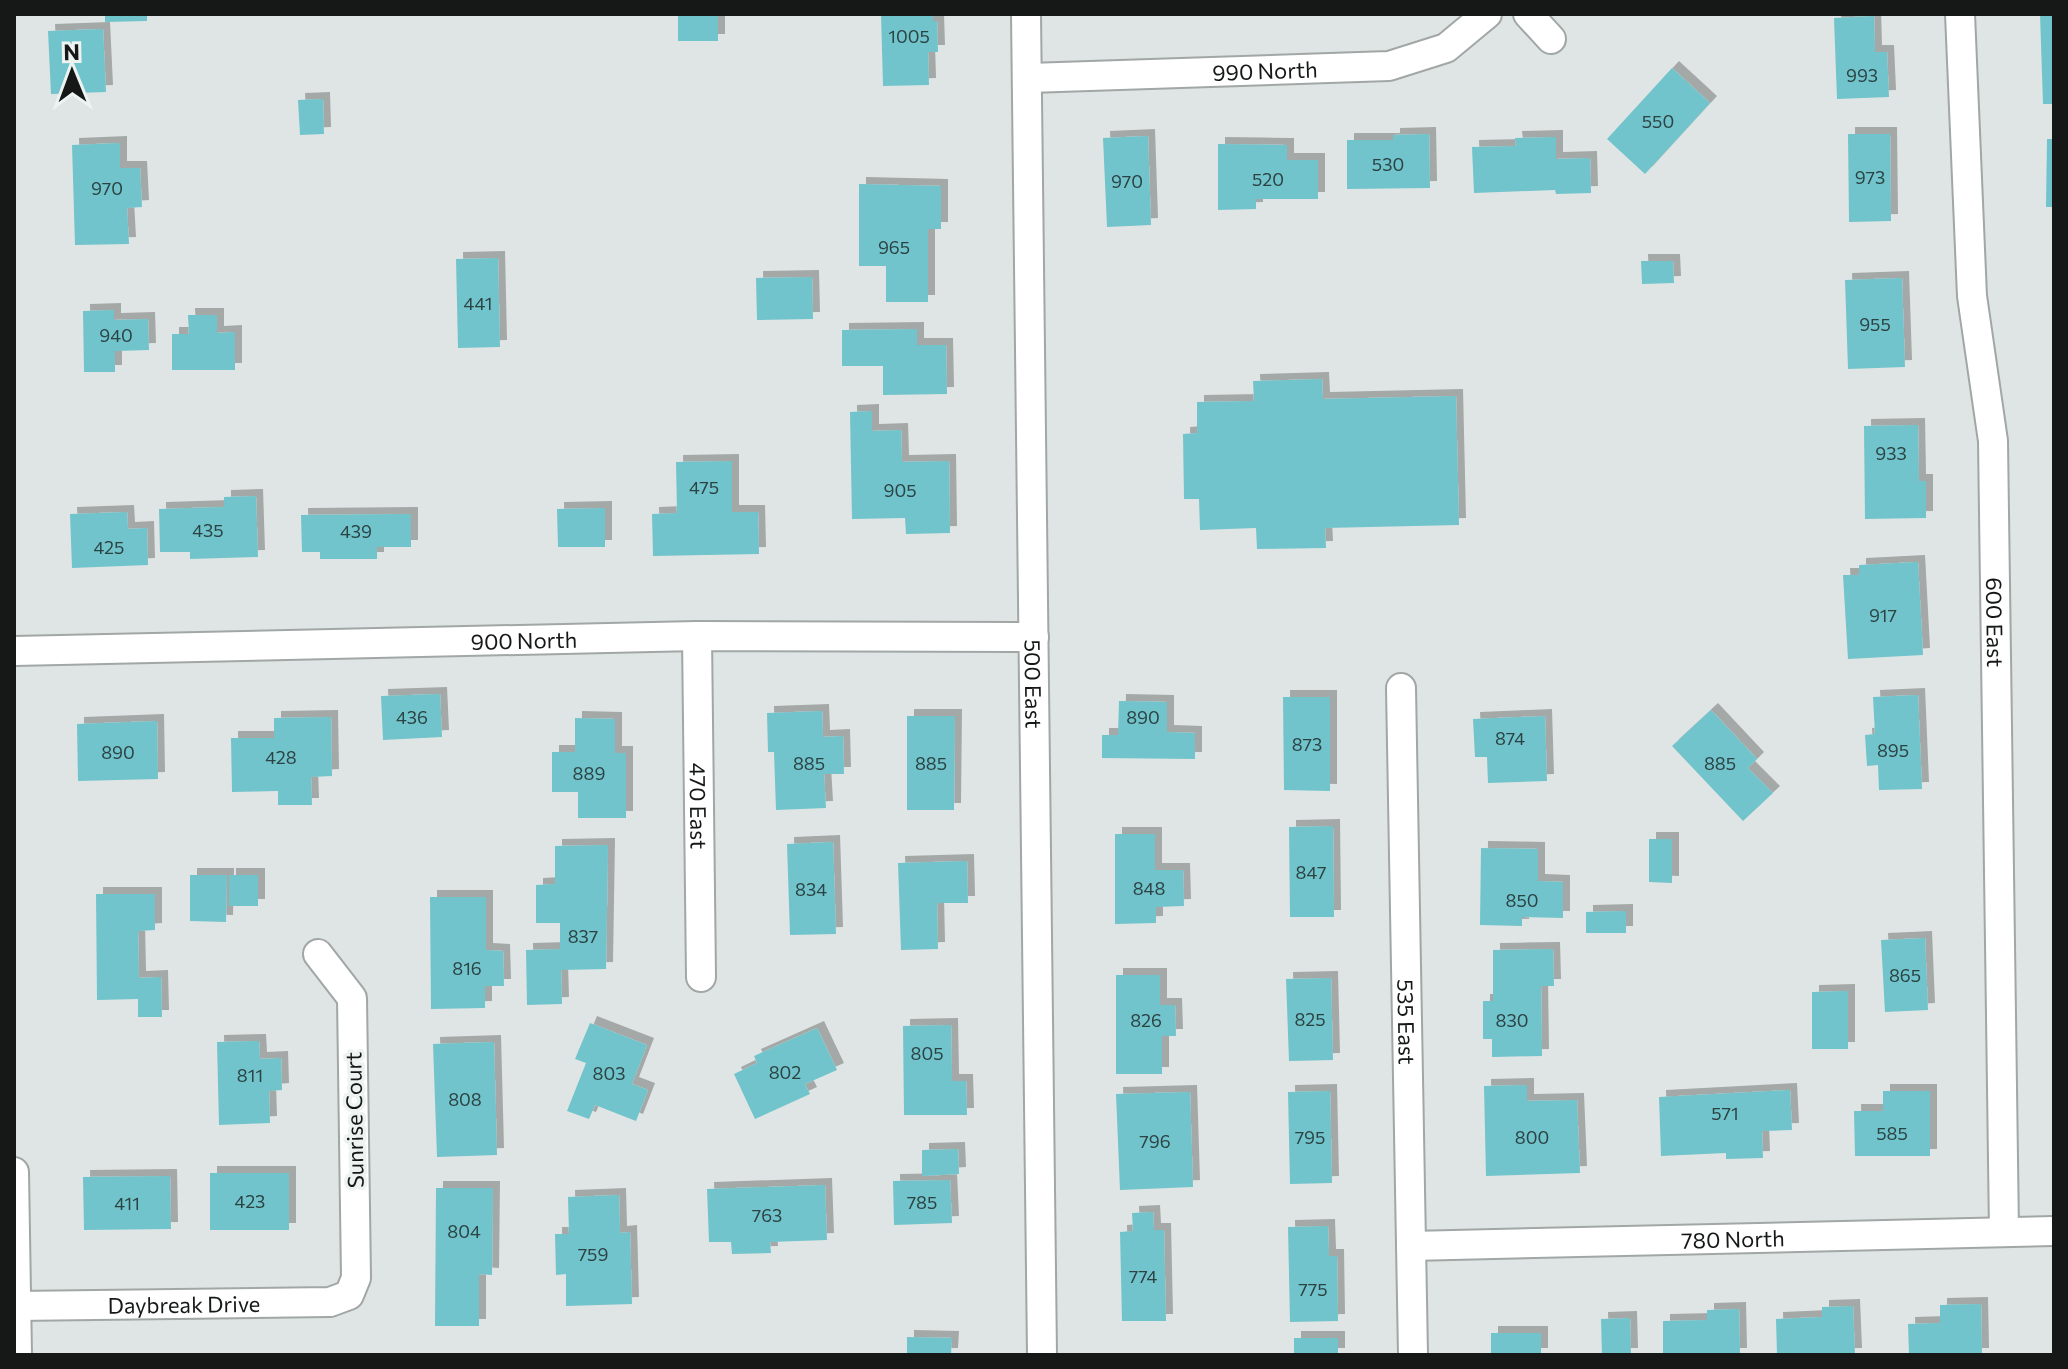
<svg xmlns="http://www.w3.org/2000/svg" width="2068" height="1369" font-family="Commissioner,sans-serif">
  <style>
    .building { fill: #71c4cb; filter: url(#shadow) }
    .lines { fill: none; stroke-linecap: round; stroke-linejoin: round }
    .minor-casing { stroke: #a1a7a5; stroke-width: 32 }
    .minor { stroke: #fff; stroke-width: 28 }
    .labels { text-anchor: middle; dominant-baseline: central; stroke-width: 7; stroke-linejoin: round; paint-order: stroke }
    .number-label { font-size: 18px; fill: #2c4344 }
    .street-label { font-size: 22px; fill: #151817; stroke: #ecf3f1 }
  </style>
  <defs>
    <filter id="shadow"><feDropShadow dx="7" dy="-7" stdDeviation="0" flood-color="#0004"/></filter>
  </defs>
  <rect width="100%" height="100%" fill="#dfe5e4"/>
  <g class="building">
    <polygon points="105,14 147,14 147,21 105,22"/>
    <rect x="678" y="14" width="40" height="27"/>
    <polygon points="881,14 933,14 933,21 937,21 938,52 928,52 929,85 883,86"/>
    <polygon points="2040,14 2054,14 2054,104 2043,104"/>
    <polygon points="1874,16 1875,52 1887,52 1889,97 1837,99 1834,18"/>
    <polygon points="103,29 106,92 51,94 48,31"/>
    <polygon points="1672,68 1710,103 1645,174 1607,139"/>
    <polygon points="323,99 324,134 300,135 298,100"/>
    <polygon points="1429,134 1430,188 1347,189 1347,140 1393,140 1393,135"/>
    <polygon points="1848,134 1890,134 1891,221 1849,222"/>
    <polygon points="1148,136 1151,225 1107,227 1103,138"/>
    <polygon points="1556,137 1556,159 1590,158 1591,193 1556,194 1555,190 1474,193 1472,147 1516,146 1515,138"/>
    <polygon points="2047,139 2054,139 2054,207 2046,207"/>
    <polygon points="120,143 120,168 140,168 142,207 127,208 129,244 75,245 72,145"/>
    <polygon points="1218,144 1287,145 1287,160 1318,160 1318,199 1256,199 1256,209 1218,210"/>
    <polygon points="859,184 941,186 941,229 928,229 928,302 886,302 886,266 859,266"/>
    <polygon points="498,258 500,347 458,348 456,259"/>
    <polygon points="1641,261 1673,261 1674,283 1642,284"/>
    <polygon points="812,277 813,319 757,320 756,278"/>
    <polygon points="1902,278 1905,367 1848,369 1845,280"/>
    <polygon points="114,310 114,320 148,319 149,350 115,351 115,372 84,372 83,311"/>
    <polygon points="188,315 217,315 217,333 235,332 235,370 172,370 172,334 189,334"/>
    <polygon points="917,329 917,345 946,345 947,394 883,395 883,366 842,366 842,330"/>
    <polygon points="1322,379 1323,399 1456,396 1459,525 1325,528 1326,548 1257,549 1256,528 1200,530 1199,499 1184,499 1183,434 1197,433 1197,402 1254,401 1253,381"/>
    <polygon points="872,411 872,431 901,430 902,462 949,461 950,533 906,534 905,518 852,519 850,412"/>
    <polygon points="1918,425 1919,481 1926,481 1926,518 1865,519 1864,426"/>
    <polygon points="732,461 732,512 758,512 759,554 653,556 652,514 677,513 676,462"/>
    <polygon points="256,496 258,557 190,559 190,552 160,552 159,509 224,507 224,497"/>
    <polygon points="605,508 605,547 558,547 557,509"/>
    <polygon points="127,512 128,529 147,528 148,565 72,568 70,514"/>
    <polygon points="411,514 411,547 377,547 377,559 320,559 320,552 302,552 301,515"/>
    <polygon points="1918,562 1923,655 1848,659 1843,575 1859,575 1859,565"/>
    <polygon points="440,694 442,737 383,740 381,696"/>
    <polygon points="1918,695 1922,789 1879,790 1878,765 1867,766 1865,735 1875,734 1873,697"/>
    <polygon points="1283,697 1330,697 1330,791 1284,790"/>
    <polygon points="1119,701 1167,702 1167,732 1195,733 1195,759 1102,758 1102,735 1118,735"/>
    <polygon points="1711,710 1757,759 1748,768 1773,793 1743,821 1672,746"/>
    <polygon points="822,711 823,737 843,736 844,774 824,774 826,808 776,810 774,752 768,752 767,713"/>
    <polygon points="907,716 955,716 954,810 907,810"/>
    <polygon points="1545,716 1547,781 1488,783 1487,757 1475,757 1473,719"/>
    <polygon points="331,717 332,776 311,777 312,805 278,805 278,791 232,792 231,738 274,738 274,718"/>
    <polygon points="575,718 615,719 615,753 626,753 626,818 578,818 578,792 552,792 552,752 575,752"/>
    <polygon points="157,721 158,779 78,781 77,724"/>
    <polygon points="1333,826 1334,917 1290,917 1289,827"/>
    <polygon points="1115,834 1155,834 1155,870 1183,870 1184,906 1156,907 1156,923 1115,924"/>
    <polygon points="1649,839 1672,839 1672,883 1649,882"/>
    <polygon points="833,842 836,934 790,935 787,844"/>
    <polygon points="608,845 606,969 561,970 562,1004 527,1005 526,950 560,949 560,923 536,923 536,885 555,884 555,846"/>
    <polygon points="1481,848 1538,849 1538,881 1563,882 1563,918 1522,917 1522,926 1480,925"/>
    <polygon points="967,861 968,903 937,903 938,949 901,950 898,863"/>
    <polygon points="190,875 227,875 226,922 190,921"/>
    <rect x="229" y="875" width="29" height="31"/>
    <polygon points="96,894 155,894 155,930 138,931 139,978 161,977 162,1017 138,1017 138,999 97,1000"/>
    <polygon points="430,897 486,897 486,950 503,951 504,986 485,986 485,1008 431,1009"/>
    <polygon points="1626,911 1626,933 1586,933 1586,912"/>
    <polygon points="1925,938 1928,1010 1885,1012 1881,940"/>
    <polygon points="1553,949 1554,986 1541,986 1542,1056 1492,1057 1492,1039 1483,1039 1483,1001 1493,1001 1493,950"/>
    <polygon points="1116,975 1160,975 1160,1005 1175,1005 1176,1036 1162,1036 1162,1074 1116,1074"/>
    <polygon points="1331,978 1333,1060 1289,1061 1286,979"/>
    <polygon points="1848,991 1848,1049 1812,1049 1812,992"/>
    <polygon points="590,1023 647,1045 632,1084 648,1090 636,1121 595,1105 589,1119 567,1111 586,1063 575,1059"/>
    <polygon points="951,1025 952,1081 966,1081 967,1115 904,1115 903,1026"/>
    <polygon points="817,1028 837,1070 805,1084 810,1094 755,1119 734,1074 757,1063 754,1056"/>
    <polygon points="259,1041 260,1059 281,1058 282,1090 269,1091 270,1123 219,1125 217,1042"/>
    <polygon points="494,1042 497,1155 437,1157 433,1044"/>
    <polygon points="1527,1085 1527,1101 1577,1100 1580,1173 1486,1176 1484,1086"/>
    <polygon points="1790,1090 1792,1130 1762,1131 1763,1158 1726,1159 1726,1153 1661,1156 1659,1097"/>
    <polygon points="1330,1091 1332,1183 1290,1184 1288,1092"/>
    <polygon points="1883,1091 1930,1091 1930,1156 1855,1156 1854,1111 1883,1111"/>
    <polygon points="1190,1092 1193,1187 1120,1190 1116,1094"/>
    <polygon points="958,1149 959,1174 922,1176 922,1150"/>
    <rect x="210" y="1173" width="79" height="57"/>
    <polygon points="170,1176 171,1229 84,1230 83,1177"/>
    <polygon points="950,1180 952,1223 894,1225 893,1181"/>
    <polygon points="825,1185 827,1240 770,1242 771,1253 732,1254 731,1242 709,1242 707,1189"/>
    <polygon points="436,1188 493,1188 492,1275 479,1274 479,1326 435,1326"/>
    <polygon points="619,1195 620,1233 630,1232 632,1304 566,1306 566,1274 556,1275 555,1234 569,1234 568,1197"/>
    <polygon points="1153,1212 1154,1230 1164,1230 1166,1321 1122,1321 1120,1232 1133,1231 1132,1213"/>
    <polygon points="1328,1226 1329,1256 1337,1256 1338,1321 1290,1322 1288,1227"/>
    <polygon points="1981,1304 1982,1355 1909,1355 1908,1324 1940,1323 1940,1305"/>
    <polygon points="1853,1306 1855,1355 1777,1355 1776,1319 1822,1317 1822,1307"/>
    <polygon points="1739,1309 1740,1355 1663,1355 1663,1321 1707,1320 1707,1310"/>
    <polygon points="1630,1318 1631,1355 1602,1355 1601,1319"/>
    <rect x="1491" y="1333" width="50" height="22"/>
    <polygon points="907,1337 952,1338 951,1355 907,1355"/>
    <rect x="1294" y="1338" width="44" height="17"/>
  </g>
  <g class="lines">
    <g class="minor-casing">
      <g id="minor">
        <path id="s1" d="M1026,14L1042,1355"/>
        <polyline points="1528,14 1551,39"/>
        <path id="s2" d="M1960,14L1972,296L1993,441L2004,1231"/>
        <path id="s3" d="M1029,78L1389,66L1446,48L1487,14"/>
        <path id="s4" d="M697,636L701,977"/>
        <path id="s5" d="M14,651L697,636L1034,637"/>
        <path id="s6" d="M1401,688L1413,1355"/>
        <polyline points="14,1172 17,1355"/>
        <path id="s7" d="M1411,1246L2054,1231"/>
        <path id="s8" d="M16,1306L330,1302L349,1295L356,1278L352,998L318,954"/>
      </g>
    </g>
    <use href="#minor" class="minor"/>
  </g>
  <g class="labels">
    <g class="number-label">
      <text x="909" y="36">1005</text>
      <text x="1862" y="75">993</text>
      <text x="1658" y="121">550</text>
      <text x="1388" y="164">530</text>
      <text x="1870" y="177">973</text>
      <text x="1268" y="179">520</text>
      <text x="1127" y="181">970</text>
      <text x="107" y="188">970</text>
      <text x="894" y="247">965</text>
      <text x="478" y="303">441</text>
      <text x="1875" y="324">955</text>
      <text x="116" y="335">940</text>
      <text x="1891" y="453">933</text>
      <text x="704" y="487">475</text>
      <text x="900" y="490">905</text>
      <text x="208" y="530">435</text>
      <text x="356" y="531">439</text>
      <text x="109" y="547">425</text>
      <text x="1883" y="615">917</text>
      <text x="412" y="717">436</text>
      <text x="1143" y="717">890</text>
      <text x="1510" y="738">874</text>
      <text x="1307" y="744">873</text>
      <text x="1893" y="750">895</text>
      <text x="118" y="752">890</text>
      <text x="281" y="757">428</text>
      <text x="809" y="763">885</text>
      <text x="931" y="763">885</text>
      <text x="1720" y="763">885</text>
      <text x="589" y="773">889</text>
      <text x="1311" y="872">847</text>
      <text x="1149" y="888">848</text>
      <text x="811" y="889">834</text>
      <text x="1522" y="900">850</text>
      <text x="583" y="936">837</text>
      <text x="467" y="968">816</text>
      <text x="1905" y="975">865</text>
      <text x="1310" y="1019">825</text>
      <text x="1146" y="1020">826</text>
      <text x="1512" y="1020">830</text>
      <text x="927" y="1053">805</text>
      <text x="785" y="1072">802</text>
      <text x="609" y="1073">803</text>
      <text x="250" y="1075">811</text>
      <text x="465" y="1099">808</text>
      <text x="1725" y="1113">571</text>
      <text x="1892" y="1133">585</text>
      <text x="1310" y="1137">795</text>
      <text x="1532" y="1137">800</text>
      <text x="1155" y="1141">796</text>
      <text x="250" y="1201">423</text>
      <text x="922" y="1202">785</text>
      <text x="127" y="1203">411</text>
      <text x="767" y="1215">763</text>
      <text x="464" y="1231">804</text>
      <text x="593" y="1254">759</text>
      <text x="1143" y="1276">774</text>
      <text x="1313" y="1289">775</text>
    </g>
    <g class="street-label">
      <text stroke="none"><textPath href="#s3" startOffset="236">990 North</textPath></text>
      <text stroke="none"><textPath href="#s2" startOffset="610">600 East</textPath></text>
      <text stroke="none"><textPath href="#s5" startOffset="510">900 North</textPath></text>
      <text stroke="none"><textPath href="#s1" startOffset="670">500 East</textPath></text>
      <text stroke="none"><textPath href="#s4" startOffset="170">470 East</textPath></text>
      <text stroke="none"><textPath href="#s6" startOffset="334">535 East</textPath></text>
      <text transform="translate(354 1120) rotate(-91)">Sunrise Court</text>
      <text stroke="none"><textPath href="#s7" startOffset="322">780 North</textPath></text>
      <text stroke="none"><textPath href="#s8" startOffset="168">Daybreak Drive</textPath></text>
    </g>
  </g>
  <rect width="2068" height="1369" fill="none" stroke="#151817" stroke-width="32"/>
  <g transform="translate(72 72) rotate(359)" stroke="#ecf3f1" stroke-width="6" paint-order="stroke">
  <path d="M0-6L14 30L0 20L-14 30Z" fill="#151817"/>
  <text y="-12" font-size="22" font-weight="bold" text-anchor="middle" fill="#151817">N</text>
  </g>
</svg>
